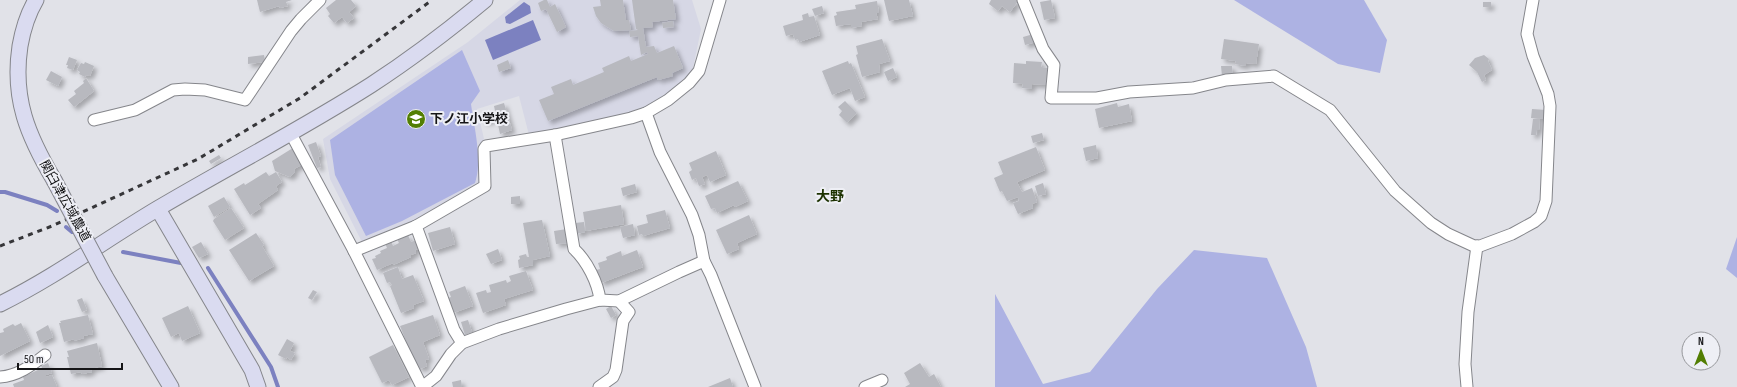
<svg xmlns="http://www.w3.org/2000/svg" width="1737" height="387" font-family="'Sofia Sans Condensed','Noto Sans JP',sans-serif">
  <style>
    .built { fill: #d6d7e5 }
    .green { fill: #adb2e3 }
    .water { fill: #7c81c0 }
    .lines { fill: none; stroke-linecap: round; stroke-linejoin: round }
    .stream { stroke: #7c81c0; stroke-width: 4 }
    .building { fill: #b8b9bf; filter: url(#shadow) }
    .street-casing { stroke: #85868b; stroke-width: 13 }
    .secondary-casing { stroke: #85868b; stroke-width: 17 }
    .street { stroke: #fff; stroke-width: 11 }
    .secondary { stroke: #dadbf0; stroke-width: 15 }
    .rail { stroke: #363639; stroke-width: 3; stroke-dasharray: 5 5; stroke-linecap: butt }
    .secondary-bridge-casing { stroke: #85868b; stroke-width: 17; stroke-linecap: butt }
    .secondary-bridge { stroke: #dadbf0; stroke-width: 15 }
    .labels { text-anchor: middle; dominant-baseline: central; stroke-width: 4; stroke-linejoin: round; paint-order: stroke }
    .poi-label { font-size: 13px; font-weight: bold; fill: #151517; stroke: #eeeff5; text-anchor: start }
    .street-label { font-size: 13px; fill: #151517; stroke: #eeeff5 }
    .neighbourhood-label { font-size: 14px; font-weight: bold; fill: #1c3100; stroke: #eeeff5 }
  </style>
  <defs>
    <filter id="shadow"><feDropShadow dx="3.5" dy="3.5" stdDeviation="2" flood-color="#0004"/></filter>
  </defs>
  <rect width="100%" height="100%" fill="#e1e2e8"/>
  <polygon class="built" points="520,0 692,0 701,29 692,73 659,101 632,113 529,135 519,96 477,109 485,143 483,177 478,186 411,224 363,244 330,179 323,139 468,42"/>
  <g class="green">
    <polygon points="1234,0 1364,0 1387,40 1380,73 1338,64"/>
    <path d="M462,50L480,91L471,104C474,127 483,161 475,183L402,221L366,236L335,175L330,140Z"/>
    <polygon points="1737,237 1737,278 1726,269"/>
    <polygon points="1194,250 1267,258 1306,347 1317,387 995,387 995,294 1043,384 1090,372 1157,289"/>
  </g>
  <g class="water">
    <polygon points="524,2 530,6 531,13 510,24 506,23 505,17"/>
    <polygon points="533,20 541,40 493,60 485,40"/>
  </g>
  <g class="lines">
    <g class="stream">
      <polyline points="0,192 5,192 47,205 57,211"/>
      <polyline points="66,227 72,232"/>
      <polyline points="123,252 181,263"/>
      <polyline points="208,268 271,367 278,387"/>
    </g>
  </g>
  <g class="building">
    <polygon points="257,0 292,0 286,2 288,6 280,8 279,6 260,12"/>
    <polygon points="336,0 351,0 356,6 349,12 354,18 347,23 342,17 334,23 328,16 330,14 326,8"/>
    <polygon points="544,0 547,0 550,7 555,4 566,27 557,32 546,9 541,11 538,3"/>
    <polygon points="600,0 623,0 626,20 629,20 631,30 614,31 601,23 596,16 593,7 601,6"/>
    <polygon points="632,0 673,0 676,19 652,22 653,27 643,28 646,47 654,46 657,53 674,46 683,68 672,73 673,76 658,80 657,77 548,121 539,100 554,94 551,87 571,79 573,85 604,72 602,68 629,56 631,61 648,54 647,52 641,55 638,36 630,37 629,31 638,30 636,29"/>
    <polygon points="884,0 909,0 913,16 889,21"/>
    <polygon points="991,0 1019,0 1010,12 1002,6 998,11 989,4"/>
    <polygon points="1051,0 1055,18 1044,20 1040,2"/>
    <polygon points="877,1 879,13 876,13 878,19 861,22 862,26 851,28 851,24 836,26 834,16 837,15 836,12 856,9 855,5"/>
    <rect x="1483" y="2" width="8" height="5"/>
    <polygon points="822,6 824,13 815,16 812,9"/>
    <polygon points="808,13 809,17 814,16 820,35 799,42 798,39 795,40 793,34 786,36 783,26 803,20 802,15"/>
    <polygon points="673,21 674,27 663,28 662,23"/>
    <polygon points="1037,33 1040,41 1025,45 1023,37"/>
    <polygon points="882,39 890,61 879,64 880,72 862,77 856,55 858,54 856,46"/>
    <polygon points="1224,39 1259,44 1256,64 1246,63 1246,66 1235,64 1236,61 1221,59"/>
    <polygon points="264,55 265,62 248,64 248,57"/>
    <polygon points="1484,55 1489,59 1488,61 1492,70 1484,75 1486,80 1482,82 1477,72 1469,65 1475,58"/>
    <polygon points="69,57 77,60 73,70 67,68 68,65 66,65"/>
    <polygon points="508,60 511,68 499,72 497,65"/>
    <polygon points="848,61 849,64 851,63 865,97 855,101 850,88 832,95 822,71"/>
    <polygon points="1026,61 1042,62 1041,67 1048,68 1046,85 1032,84 1032,89 1022,88 1023,84 1013,83 1014,63 1026,64"/>
    <polygon points="85,62 94,66 90,76 86,75 85,77 79,74 80,72 77,70 81,63 84,64"/>
    <polygon points="1221,66 1232,66 1233,75 1222,76"/>
    <polygon points="893,68 897,77 888,81 884,72"/>
    <polygon points="51,71 62,77 58,86 46,80"/>
    <polygon points="86,78 94,91 74,107 68,100 76,94 74,91 84,83 83,81"/>
    <polygon points="845,101 857,113 847,123 839,115 842,111 838,107"/>
    <polygon points="504,103 512,130 500,134 494,106"/>
    <polygon points="1117,103 1118,107 1129,104 1132,121 1099,128 1095,109"/>
    <polygon points="1532,109 1546,110 1545,119 1531,118"/>
    <polygon points="491,111 493,120 484,122 481,113"/>
    <polygon points="1533,119 1540,119 1539,130 1537,130 1536,135 1531,135"/>
    <polygon points="1042,133 1044,140 1033,143 1031,136"/>
    <polygon points="316,142 321,156 318,157 321,167 317,168 308,145"/>
    <polygon points="1096,145 1098,158 1086,161 1083,148"/>
    <polygon points="296,146 305,163 294,169 295,172 290,177 275,171 272,161"/>
    <polygon points="1036,147 1045,170 1017,182 1022,192 1032,188 1037,202 1032,204 1033,208 1018,214 1013,203 1019,201 1018,197 1007,201 1002,191 1000,192 994,178 1003,174 998,162"/>
    <polygon points="716,151 726,175 710,182 707,175 702,177 705,184 699,186 696,178 692,180 689,172 692,170 689,163"/>
    <polygon points="219,155 221,158 211,164 209,161"/>
    <polygon points="266,172 269,176 276,172 282,182 276,186 278,190 258,204 261,208 250,215 234,189 244,183 245,185"/>
    <polygon points="738,181 748,201 735,207 734,205 717,213 715,208 711,209 705,196"/>
    <polygon points="1043,183 1046,194 1038,196 1035,186"/>
    <polygon points="635,184 637,192 623,196 621,188"/>
    <polygon points="520,196 520,204 511,204 511,197"/>
    <polygon points="224,197 230,207 214,217 208,206"/>
    <polygon points="621,205 624,224 586,231 583,212"/>
    <polygon points="231,208 244,228 225,240 213,221 214,219"/>
    <polygon points="665,210 670,228 643,236 642,234 639,235 637,226 648,223 646,215"/>
    <polygon points="749,215 757,234 737,243 739,249 727,254 716,230"/>
    <polygon points="542,220 550,256 533,260 533,265 519,268 518,260 520,259 519,256 526,254 527,257 529,257 523,223"/>
    <polygon points="584,222 585,232 576,234 575,223"/>
    <polygon points="633,224 635,235 623,238 620,227"/>
    <polygon points="450,227 455,244 433,251 428,233"/>
    <polygon points="567,229 569,243 556,244 554,231"/>
    <polygon points="256,233 264,245 262,246 274,266 249,281 229,250"/>
    <polygon points="408,235 411,242 417,240 421,248 415,250 416,253 411,255 411,257 393,265 393,263 377,270 372,259 376,258 375,256 381,253 380,251 387,248 385,243 391,241 393,246 399,243 397,239"/>
    <polygon points="201,242 208,254 199,258 192,247"/>
    <polygon points="498,249 502,260 491,264 486,254"/>
    <polygon points="637,250 643,267 601,283 596,270 600,269 598,263 607,260 606,257 621,251 622,256"/>
    <polygon points="398,267 402,279 413,275 424,301 413,305 414,308 401,313 390,286 392,285 390,282 387,283 383,273"/>
    <polygon points="526,271 533,290 504,299 506,305 483,313 476,293 486,290 487,293 491,292 489,285 506,280 507,283 511,281 509,276"/>
    <polygon points="465,286 473,306 453,313 448,298 451,297 449,292"/>
    <polygon points="313,290 317,292 312,300 308,298"/>
    <polygon points="82,298 87,310 82,312 77,300"/>
    <polygon points="188,306 200,333 182,341 179,333 171,337 162,318"/>
    <polygon points="611,306 616,315 611,318 606,309"/>
    <polygon points="88,315 93,334 83,336 84,338 74,341 74,339 64,342 59,323 61,323 60,321"/>
    <polygon points="433,315 440,335 423,342 429,359 425,360 427,366 420,369 418,365 416,366 400,326"/>
    <polygon points="468,320 472,332 465,335 461,322"/>
    <polygon points="21,323 30,341 0,356 0,333 4,332 3,329 13,324 15,326"/>
    <polygon points="48,325 53,337 40,343 36,332"/>
    <polygon points="287,339 294,343 290,351 295,353 291,360 287,357 286,359 278,355"/>
    <polygon points="97,343 102,366 91,369 92,372 82,374 81,372 71,374 67,357 69,357 67,351"/>
    <polygon points="393,345 409,377 392,385 389,380 382,383 369,357"/>
    <polygon points="48,363 52,373 46,375 46,377 52,375 57,387 14,387 13,384 24,380 23,377 42,368 41,366"/>
    <polygon points="920,363 929,377 934,374 941,387 905,387 910,384 904,373"/>
    <polygon points="730,378 733,387 708,387"/>
    <polygon points="461,380 462,387 453,387 452,382"/>
  </g>
  <g class="lines">
    <g class="street-casing">
      <g id="street">
        <polyline points="1023,0 1043,49 1054,65 1051,98 1097,98 1129,92 1193,88 1226,80 1274,76 1330,110 1395,191 1431,223 1448,234 1474,246 1480,246 1512,234 1534,222 1541,216 1546,201 1550,106 1548,94 1533,56 1527,34 1533,0"/>
        <polyline points="646,113 660,152 692,215 699,235 704,261 711,275 755,387"/>
        <polyline points="94,120 135,110 173,90 185,89 205,90 245,100 291,31 301,19 320,0"/>
        <polyline points="291,134 354,251 422,387"/>
        <path d="M555,135L574,249C587,261 598,283 600,300"/>
        <polyline points="416,226 454,330 462,343"/>
        <polyline points="354,251 416,226 485,186 484,149 486,146 555,135 631,118 646,113 668,100 689,83 699,71 720,0"/>
        <path d="M0,377C17,376 31,366 45,355"/>
        <polyline points="422,387 436,376 451,354 462,343 499,329 566,309 600,300 619,301 679,272 704,261"/>
        <polyline points="599,387 613,377 616,370 623,321 629,312 619,301"/>
        <polyline points="865,387 882,380"/>
        <polyline points="1467,387 1465,364 1468,312 1477,246"/>
      </g>
    </g>
    <g class="secondary-casing">
      <g id="secondary">
        <path d="M36,0C27,15 23,29 20,46C12,99 28,136 54,180"/>
        <polyline points="158,209 252,370 258,387"/>
        <polyline points="105,276 171,387"/>
        <path d="M0,304C55,277 105,240 157,209C228,167 302,129 371,85C411,59 449,30 485,0"/>
      </g>
    </g>
    <use href="#street" class="street"/>
    <use href="#secondary" class="secondary"/>
    <polyline class="rail" points="0,246 52,226 198,159 300,98 432,0"/>
    <g class="secondary-bridge-casing">
      <polyline id="secondary-bridge" points="54,180 105,276"/>
    </g>
    <use href="#secondary-bridge" class="secondary-bridge"/>
  </g>
  <defs>
    <g id="school-disc" transform="scale(1)"><circle r="9.5" fill="#527e03" stroke="#eeeff5"/><path d="M0-5L7-2L0 1L-7-2ZM-4 1L0 2.5L4 1V4Q0 6-4 4Z" fill="#fff"/></g>
  </defs>
  <g fill-rule="evenodd">
    <use href="#school-disc" x="416" y="119"/>
  </g>
  <g class="labels">
    <g class="poi-label">
      <text x="430" y="119">下ノ江小学校</text>
    </g>
    <g class="street-label">
      <text transform="translate(65 201) rotate(61)">関臼津広域農道</text>
    </g>
    <g class="neighbourhood-label">
      <text x="830" y="196">大野</text>
    </g>
  </g>
  <g transform="translate(1701 351)"><circle r="19" fill="#eeeff5" stroke="#97989c"/>
  <path d="M0-3L7 15L0 10L-7 15Z" fill="#527e03"/>
  <text y="-6" font-size="11" font-weight="bold" text-anchor="middle" fill="#151517">N</text>
  </g>
  <path d="M18 363v6h104v-6" fill="none" stroke="#151517" stroke-width="2"/>
  <text x="24" y="363" font-size="12" fill="#151517" stroke="#eeeff5" stroke-width="3" paint-order="stroke">50 m</text>
</svg>
